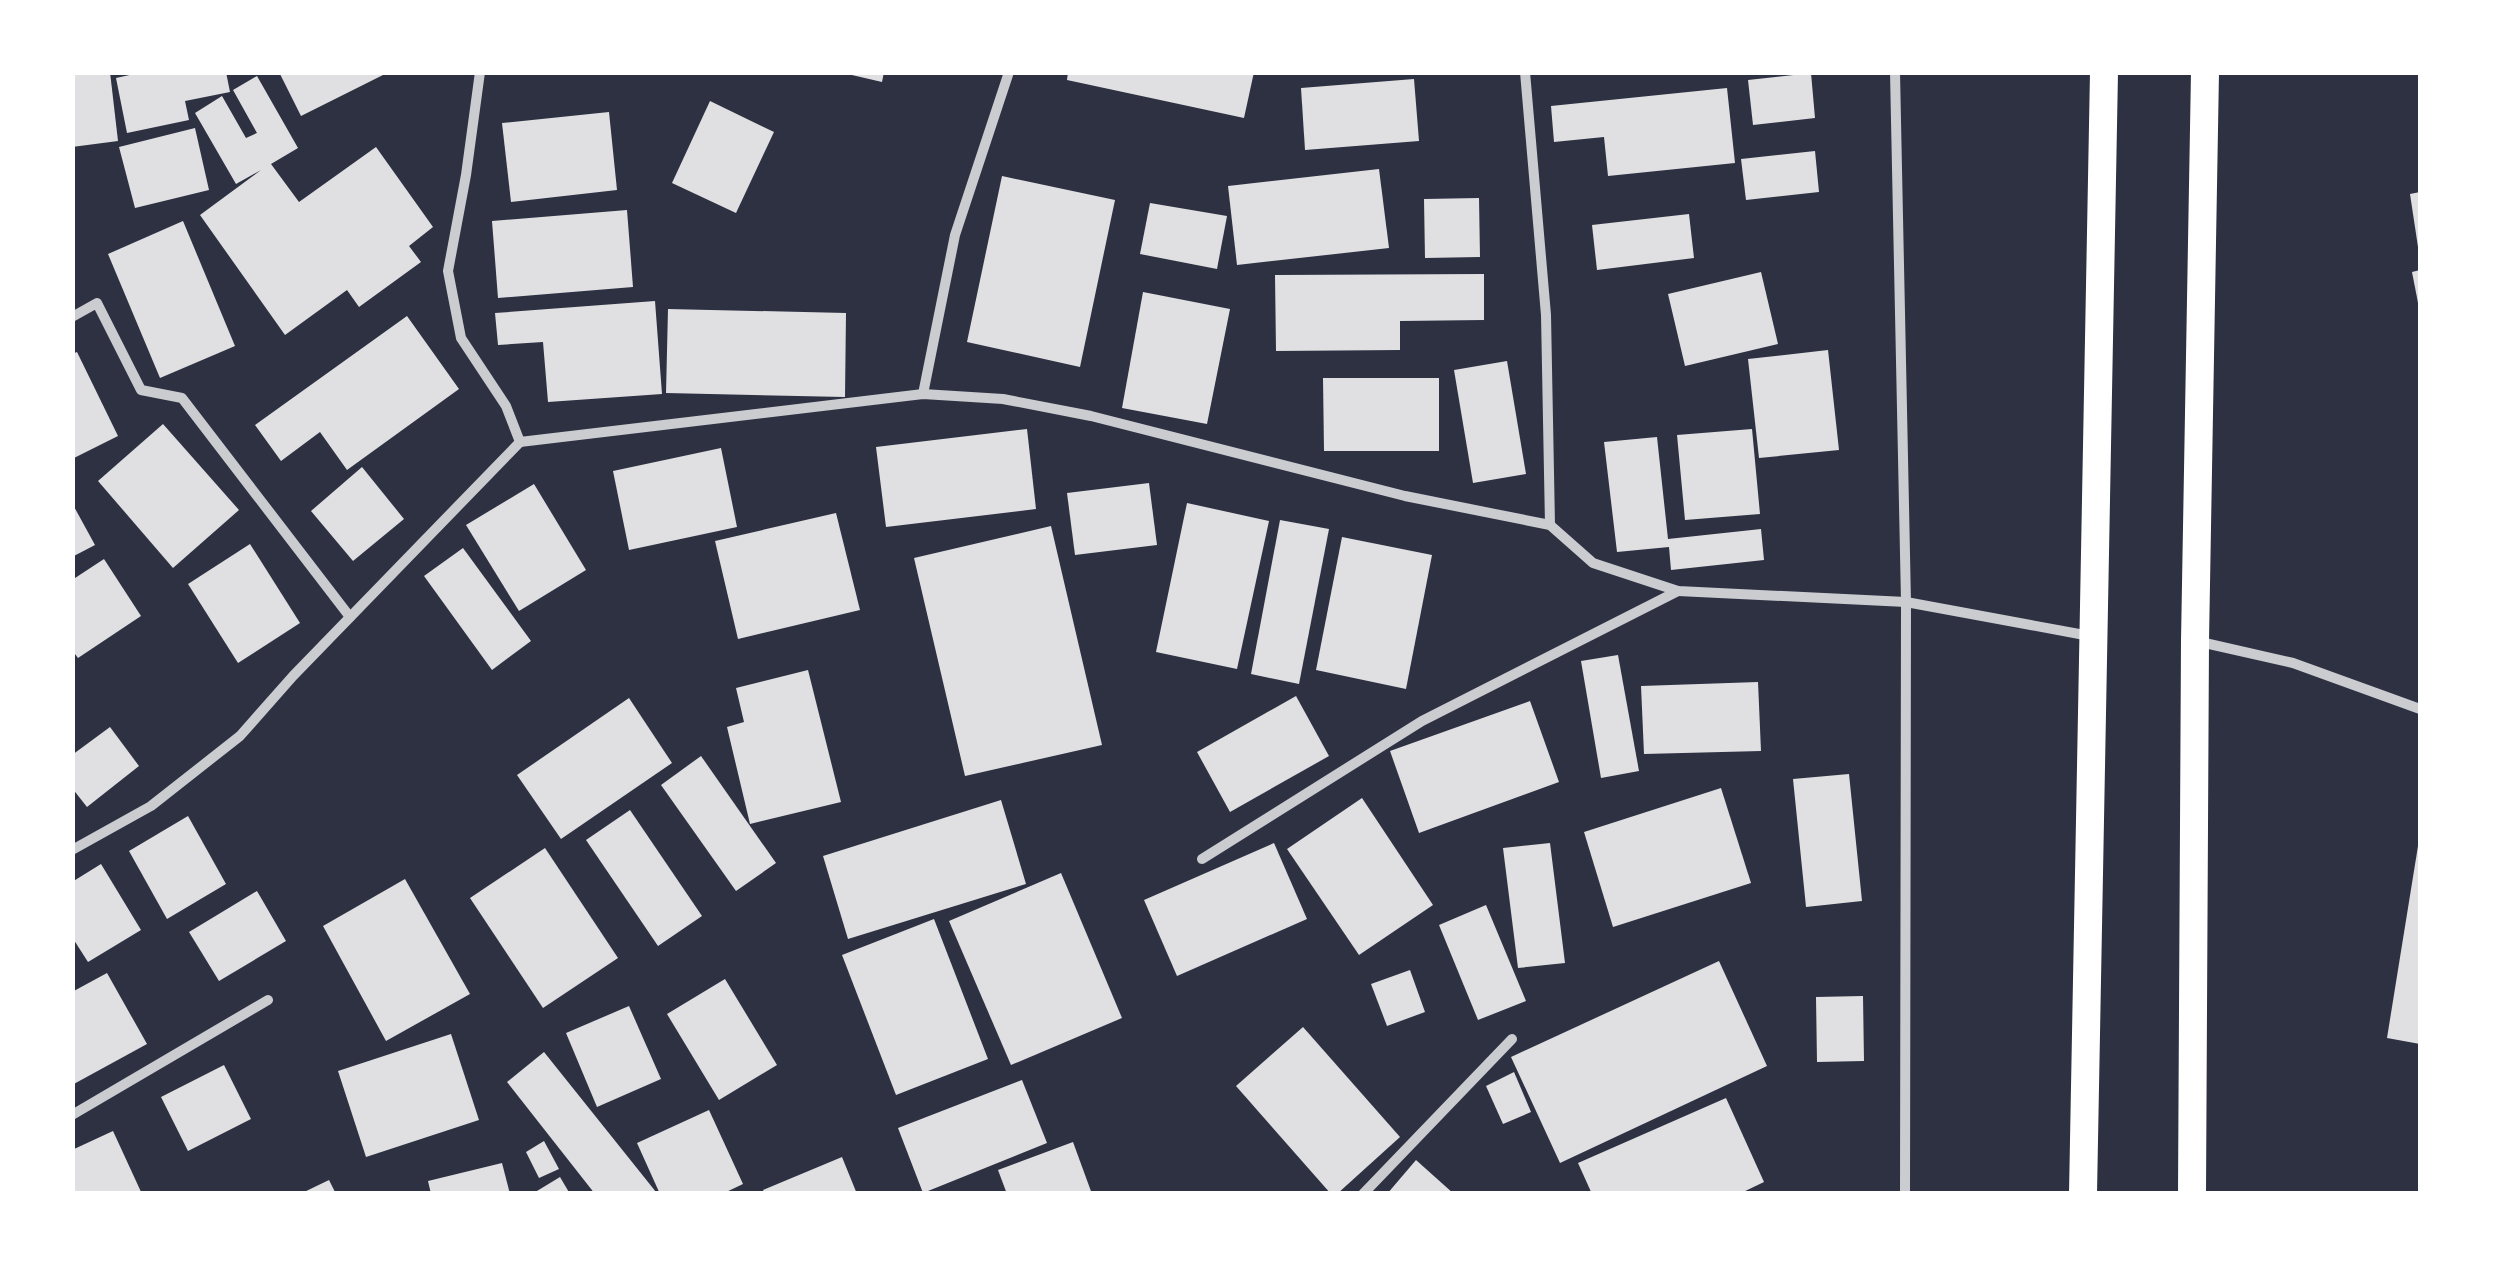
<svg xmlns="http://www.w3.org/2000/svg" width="2493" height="1266" font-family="Barlow,sans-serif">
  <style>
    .building { fill: #e0e0e3 }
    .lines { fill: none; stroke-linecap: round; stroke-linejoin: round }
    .minor { stroke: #caccd0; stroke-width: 10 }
    .trunk { stroke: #fff; stroke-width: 28 }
  </style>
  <rect width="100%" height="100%" fill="#2d3142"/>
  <g class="building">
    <polygon points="72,72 110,72 118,141 72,147"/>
    <polygon points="143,72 226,72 230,92 185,101 189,120 127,133 116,78"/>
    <polygon points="279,72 389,72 301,116"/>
    <polygon points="839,72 884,72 882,82"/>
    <polygon points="1068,72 1254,72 1244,118 1067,80"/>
    <polygon points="1811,73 1815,118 1753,125 1748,80"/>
    <polygon points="257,76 298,148 271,164 299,202 376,147 433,227 409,246 421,262 359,307 347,290 285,335 200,215 261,170 236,184 195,113 222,96 246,138 257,133 233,90"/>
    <polygon points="1414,79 1419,141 1305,150 1301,88"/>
    <polygon points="1727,88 1735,163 1608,176 1604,137 1554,142 1551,106"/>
    <polygon points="710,101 774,132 736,213 672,183"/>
    <polygon points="609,112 617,190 511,202 502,123"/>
    <polygon points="195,128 209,190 135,208 119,147"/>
    <polygon points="1815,151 1819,192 1746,200 1741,159"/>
    <polygon points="1379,169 1389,248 1237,265 1228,186"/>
    <polygon points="1002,176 1115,200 1080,367 967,342"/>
    <polygon points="2420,192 2420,247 2418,247 2410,194"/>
    <polygon points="1479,198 1480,257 1425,258 1424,199"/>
    <polygon points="1150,203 1227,216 1217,269 1140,254"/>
    <polygon points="627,210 633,287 498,298 492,221"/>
    <polygon points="1689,214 1694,258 1597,270 1592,225"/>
    <polygon points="183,221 235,346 160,378 108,254"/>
    <polygon points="2420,270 2420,308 2419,308 2412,272"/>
    <polygon points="1761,272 1778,344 1685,366 1668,294"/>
    <polygon points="1484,274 1484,320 1400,321 1400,350 1276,351 1275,275"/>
    <polygon points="1143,292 1230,309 1207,424 1122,408"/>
    <polygon points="655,301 662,394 548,402 543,342 498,345 495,313"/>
    <polygon points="668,309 846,313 845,397 666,393"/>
    <polygon points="407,316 459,389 347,470 320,432 281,461 255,425"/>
    <polygon points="1828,350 1839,450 1759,458 1748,359"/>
    <polygon points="77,352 118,436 72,459 72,354"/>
    <polygon points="1507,361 1526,474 1473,483 1454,370"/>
    <polygon points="1323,378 1439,378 1439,451 1324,451"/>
    <polygon points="163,424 239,510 173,568 98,481"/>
    <polygon points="1027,429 1036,509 886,527 876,447"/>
    <polygon points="1752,429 1760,514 1685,520 1677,435"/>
    <polygon points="1657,437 1668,539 1761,529 1764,560 1671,570 1669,547 1617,552 1604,442"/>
    <polygon points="721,448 737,527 629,550 613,471"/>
    <polygon points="362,467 404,519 353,561 311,511"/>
    <polygon points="1149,483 1157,545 1075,555 1067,493"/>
    <polygon points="534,484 586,570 519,611 466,525"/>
    <polygon points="72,503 95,545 72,557"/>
    <polygon points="1187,503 1269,521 1237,669 1156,652"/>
    <polygon points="836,513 860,610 738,639 715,541"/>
    <polygon points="1280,520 1329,529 1299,684 1251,674"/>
    <polygon points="1051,526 1102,745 965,776 914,558"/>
    <polygon points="1342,537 1432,555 1406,689 1316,670"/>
    <polygon points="250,544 300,623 238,663 188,584"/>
    <polygon points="463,548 531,641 492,670 424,576"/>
    <polygon points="104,559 141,616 78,658 72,650 72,580"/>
    <polygon points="1618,655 1639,771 1601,778 1581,661"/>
    <polygon points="808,670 841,802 750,824 727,727 744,722 736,688"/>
    <polygon points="1758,682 1761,751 1644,754 1641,686"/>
    <polygon points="1296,696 1329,756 1230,812 1197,752"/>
    <polygon points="629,698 672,763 561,839 517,775"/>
    <polygon points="1530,701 1559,782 1419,833 1390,751"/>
    <polygon points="110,727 139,766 87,807 72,788 72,755"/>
    <polygon points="701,756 776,863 736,891 661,785"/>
    <polygon points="1849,774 1862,901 1806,907 1793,779"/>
    <polygon points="1721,788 1751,883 1613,927 1584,832"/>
    <polygon points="1362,798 1433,905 1359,955 1287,849"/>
    <polygon points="1001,800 1026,884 848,939 823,856"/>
    <polygon points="630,810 702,916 658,946 586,840"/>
    <polygon points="188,816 226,884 167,919 129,851"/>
    <polygon points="1274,843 1307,919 1177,976 1144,900"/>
    <polygon points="1550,843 1565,963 1518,968 1503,848"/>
    <polygon points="2418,846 2420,846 2420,1044 2387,1038"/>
    <polygon points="545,848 618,958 543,1008 470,898"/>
    <polygon points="101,864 141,930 88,962 72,937 72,882"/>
    <polygon points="1061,873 1122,1018 1011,1065 949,921"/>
    <polygon points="405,879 470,994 386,1041 323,926"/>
    <polygon points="257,891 286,941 219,981 189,932"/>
    <polygon points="1486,905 1526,1001 1478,1020 1439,925"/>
    <polygon points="934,919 988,1059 896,1095 842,955"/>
    <polygon points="1719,961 1767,1066 1560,1163 1511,1057"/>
    <polygon points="1410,970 1425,1012 1387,1026 1371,984"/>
    <polygon points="107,973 147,1044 72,1085 72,992"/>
    <polygon points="725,979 777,1065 719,1100 667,1014"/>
    <polygon points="1863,996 1864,1061 1817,1062 1816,997"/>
    <polygon points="629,1006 661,1079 597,1107 566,1033"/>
    <polygon points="1303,1027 1400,1137 1337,1194 1331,1194 1236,1086"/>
    <polygon points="451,1034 479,1120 366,1157 338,1071"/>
    <polygon points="544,1052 656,1192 595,1194 507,1082"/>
    <polygon points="224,1065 251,1119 188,1151 161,1097"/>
    <polygon points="1514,1072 1531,1112 1503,1124 1486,1086"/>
    <polygon points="1022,1080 1047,1143 923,1193 898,1128"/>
    <polygon points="1726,1098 1764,1182 1739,1194 1592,1194 1578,1163"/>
    <polygon points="709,1110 743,1184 722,1194 660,1194 637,1143"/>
    <polygon points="113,1131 142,1194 72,1194 72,1150"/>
    <polygon points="544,1141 559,1169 539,1178 526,1152"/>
    <polygon points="1073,1142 1092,1194 1007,1194 998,1170"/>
    <polygon points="842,1157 857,1194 765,1194 763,1190"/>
    <polygon points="1416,1160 1454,1194 1387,1194"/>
    <polygon points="502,1163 510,1194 431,1194 428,1181"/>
    <polygon points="560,1177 570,1194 532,1194"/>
    <polygon points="329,1180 336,1194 300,1194"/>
  </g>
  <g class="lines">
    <g class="minor">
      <polyline points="480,72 466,175 448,271 461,338 506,406 520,442 923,394 1003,399 1091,416 1405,496 1550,525 1593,563 1678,591 1906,602 2090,636"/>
      <polyline points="1525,72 1546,315 1550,525"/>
      <polyline points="1895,72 1906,602 1905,1194"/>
      <polyline points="72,317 97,303 141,390 182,398 350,617"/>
      <polyline points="923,394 955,235 1009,72"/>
      <polyline points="2196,641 2293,663 2420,709"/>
      <polyline points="72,850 151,806 240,736 293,676 520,442"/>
      <polyline points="1202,859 1422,721 1678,591"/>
      <polyline points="72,1115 268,1000"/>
      <polyline points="1363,1194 1512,1039"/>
    </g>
    <g class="trunk">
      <polyline points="2083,1194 2104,72"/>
      <polyline points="2192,1194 2195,641 2205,72"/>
    </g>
  </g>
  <rect width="2493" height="1266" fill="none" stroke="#ffffff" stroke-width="150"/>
</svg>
